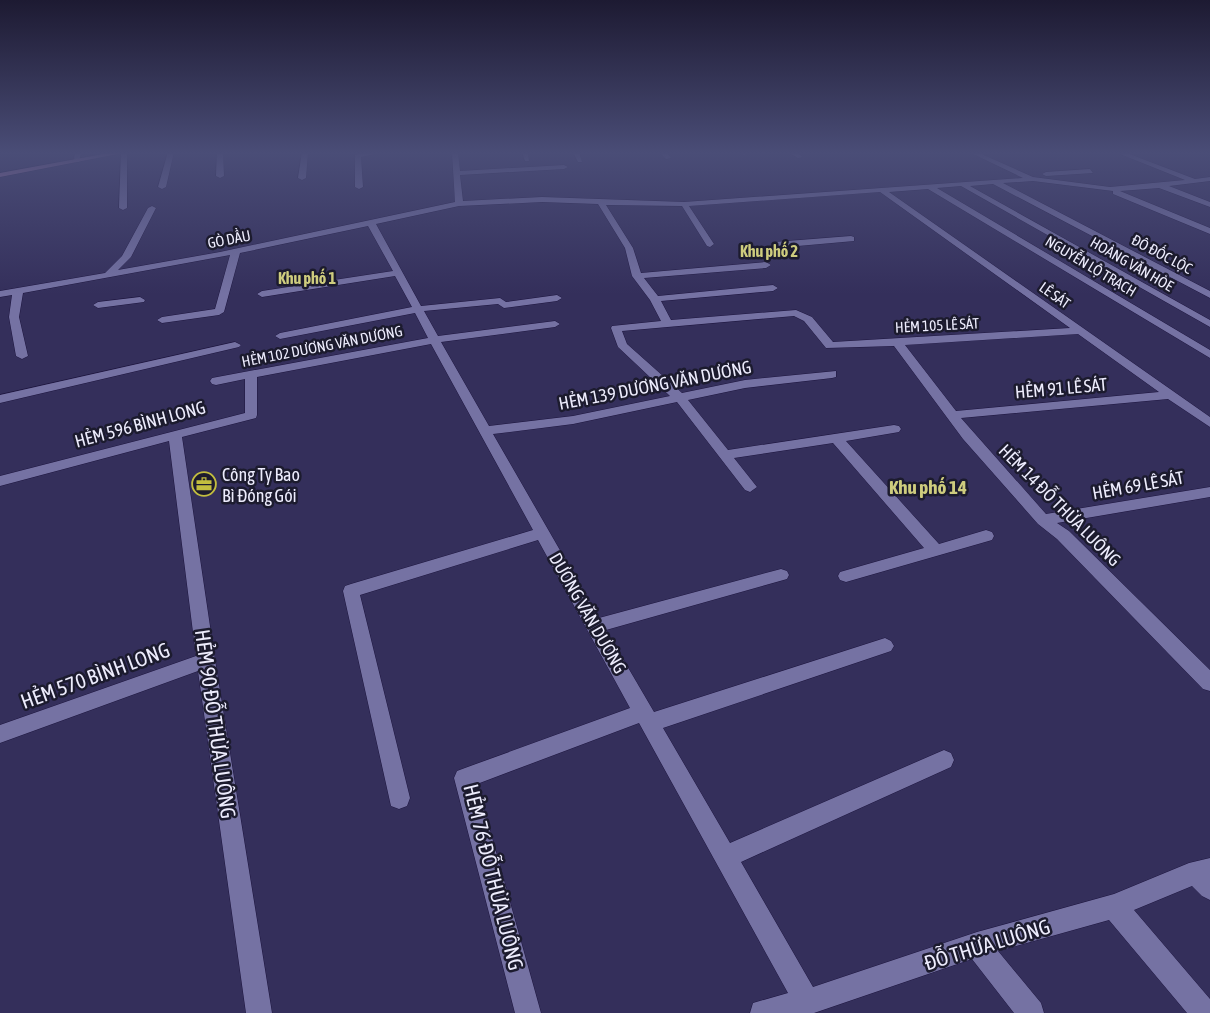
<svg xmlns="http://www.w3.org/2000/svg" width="1210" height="1013" font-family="'Asap Condensed',sans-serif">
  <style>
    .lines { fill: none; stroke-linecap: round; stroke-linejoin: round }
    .minor-casing { stroke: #1d153e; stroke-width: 1 }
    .major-casing { stroke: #1d153e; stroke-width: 1 }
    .minor { fill: #7572a3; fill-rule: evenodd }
    .major { fill: #b280ae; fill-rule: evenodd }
    .labels { text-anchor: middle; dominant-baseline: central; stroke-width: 5; stroke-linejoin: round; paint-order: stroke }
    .far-street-label { font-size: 15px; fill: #edecfd; stroke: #1c1b2e }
    .far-neighbourhood-label { font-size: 16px; font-weight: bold; fill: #cecc7e; stroke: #1c1b2e }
    .street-label { font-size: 18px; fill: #edecfd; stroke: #1c1b2e }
    .poi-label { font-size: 18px; fill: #edecfd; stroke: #1c1b2e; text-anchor: start }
    .neighbourhood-label { font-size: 19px; font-weight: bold; fill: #cecc7e; stroke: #1c1b2e }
    .near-street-label { font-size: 21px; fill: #edecfd; stroke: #1c1b2e }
  </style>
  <rect width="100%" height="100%" fill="#342f5b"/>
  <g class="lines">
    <g class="minor-casing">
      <g id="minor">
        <polygon points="75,152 81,152 79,162 74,161"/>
        <polygon points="121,152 127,152 127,208 123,210 119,208"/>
        <polygon points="168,152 174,152 166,187 162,189 158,187"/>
        <polygon points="217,152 223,152 224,176 220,178 216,176"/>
        <polygon points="302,152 308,152 306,178 302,180 298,178"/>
        <polygon points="366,152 383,152 361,157 363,187 359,189 355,187 355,155"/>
        <path d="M452,152H458L460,171L564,165L568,167L564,169L460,175L463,201L542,197L684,202L1023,178L969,152H977L1033,177L1110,187L1185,180L1115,152H1124L1195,179L1210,177V181L1169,186L1210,202V207L1159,188L1120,191L1210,228V234L1113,194V191L1033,181L1003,183L1210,291V298L993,184L970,186L1210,320V327L961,186L937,188L1210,350V358L928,189L889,192L1210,417V427L1168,399L961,418L1046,514L1210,487V497L1057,523L1069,531L1210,670V691L1203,689L1057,539L1038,524L963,439L894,346L826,348L804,321L794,316L622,331L627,344L682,393L745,380L836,371V377L832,378L745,388L688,400L728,450L894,425L899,426L901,429L899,432L846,441L939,544L986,530L992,532L994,536L992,540L846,582L840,580L838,576L840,572L924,548L833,443L734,458L757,487L750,492L745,490L677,402L573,424L493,434L599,618L781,569L787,571L789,575L787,579L606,630L654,712L885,638L891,641L894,646L891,651L663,728L730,843L937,753L944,750L951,753L954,760L951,767L741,862L813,987L977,932L1114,894L1189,863L1210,858V900L1202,896L1192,886L1134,910L1210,999V1013H1187L1109,920L998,951L1041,1003L1044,1013H1014L972,959L814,1013H750L753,1003L788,993L639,723L477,784L541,1013H515L454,778L457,771L465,768L630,708L538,540L360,595L410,798L407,806L399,809L391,806L343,591L345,586L351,584L533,530L431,344L257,377V415L256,418L182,437L215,660L272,1013H246L198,671L0,743V725L196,656L169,441L0,486V476L245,413V379L216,385L212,384L210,381L212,378L428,338L415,313L280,339L275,336L280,333L412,307L395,276L262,297L257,294L262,291L393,271L368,226L240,253L224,312L219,315L162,323L157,320L162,317L215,309L230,255L23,293L19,317L28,356L22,359L16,356L9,317L12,295L0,297V291L105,273L122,256L148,208L152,206L156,208L131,257L118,270L220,252L455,202ZM880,192L1070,328L833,342L812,317L796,310L671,320L661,301L773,291L778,288L773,285L658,296L644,278L766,268L771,265L766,262L641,273L633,248L606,205L682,206L707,246L710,247L714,244L689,206ZM542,202L598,204L625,248L632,276L650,300L661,321L612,326L611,328L618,347L670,396L573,416L489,426L441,342L555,327L560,324L555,321L438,336L424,311L498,304L504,308L557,301L562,298L557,295L506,302L500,298L421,306L376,224L459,206ZM1078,334L1159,392L956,411L905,345Z"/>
        <polygon points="522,152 528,152 529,161 525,161"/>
        <polygon points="573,152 579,152 582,162 578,162"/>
        <polygon points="659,152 666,152 671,158 666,159"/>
        <polygon points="739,152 747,152 747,153 744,155"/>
        <polygon points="788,152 796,152 803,157 798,158"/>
        <polygon points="1090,169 1093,173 1046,176 1042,174 1046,172"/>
        <polygon points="851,236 854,237 854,241 775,248 771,245 775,242"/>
        <polygon points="140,297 145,300 144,302 98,308 93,305 98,302"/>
        <polygon points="235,342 241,345 239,347 0,403 0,395"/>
      </g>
    </g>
    <g class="major-casing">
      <polygon id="major" points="114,152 128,152 0,177 0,173"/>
    </g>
    <use href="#minor" class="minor"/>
    <use href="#major" class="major"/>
  </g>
  <linearGradient id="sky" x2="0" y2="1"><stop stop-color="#1d1a32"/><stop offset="0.52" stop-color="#4a4d77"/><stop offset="1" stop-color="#4a4d77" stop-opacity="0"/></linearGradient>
  <rect width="1210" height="294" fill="url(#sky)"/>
  <defs>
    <g id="office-ring" transform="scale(1.25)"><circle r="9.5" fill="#1c1b2e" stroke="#c2bd3f" stroke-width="1.5"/><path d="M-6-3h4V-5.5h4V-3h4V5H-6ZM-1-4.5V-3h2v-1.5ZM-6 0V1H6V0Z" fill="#c2bd3f"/></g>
  </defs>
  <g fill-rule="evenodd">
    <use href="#office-ring" x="204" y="484"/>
  </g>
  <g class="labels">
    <g class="far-street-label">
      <text transform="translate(229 239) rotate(-11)">GÒ DẦU</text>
      <text transform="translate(1162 254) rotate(28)">ĐÔ ĐỐC LỘC</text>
      <text transform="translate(1132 264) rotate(30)">HOÀNG VĂN HÒE</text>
      <text transform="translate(1091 266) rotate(31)">NGUYỄN LỘ TRẠCH</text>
      <text transform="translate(1055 295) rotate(35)">LÊ SÁT</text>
      <text transform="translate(937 325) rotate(-3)">HẺM 105 LÊ SÁT</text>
      <text transform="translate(322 346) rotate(-11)">HẺM 102 DƯƠNG VĂN DƯƠNG</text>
    </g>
    <g class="far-neighbourhood-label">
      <text x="769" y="251">Khu phố 2</text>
      <text x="307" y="278">Khu phố 1</text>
    </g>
    <g class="street-label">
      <text transform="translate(655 385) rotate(-11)">HẺM 139 DƯƠNG VĂN DƯƠNG</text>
      <text transform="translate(1061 388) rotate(-5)">HẺM 91 LÊ SÁT</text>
      <text transform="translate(140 424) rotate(-15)">HẺM 596 BÌNH LONG</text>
      <text transform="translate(1138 485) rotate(-10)">HẺM 69 LÊ SÁT</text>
      <text transform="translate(1060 505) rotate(45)">HẺM 14 ĐỖ THỪA LUÔNG</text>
      <text transform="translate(588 613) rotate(60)">DƯƠNG VĂN DƯƠNG</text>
    </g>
    <g class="poi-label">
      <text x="222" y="474">Công Ty Bao<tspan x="222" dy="21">Bì Đóng Gói</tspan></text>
    </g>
    <g class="neighbourhood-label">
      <text x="928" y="487">Khu phố 14</text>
    </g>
    <g class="near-street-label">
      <text transform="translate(95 675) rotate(-20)">HẺM 570 BÌNH LONG</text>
      <text transform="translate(216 724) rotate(82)">HẺM 90 ĐỖ THỪA LUÔNG</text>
      <text transform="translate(494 877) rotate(76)">HẺM 76 ĐỖ THỪA LUÔNG</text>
      <text transform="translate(987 944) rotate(-17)">ĐỖ THỪA LUÔNG</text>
    </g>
  </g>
</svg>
